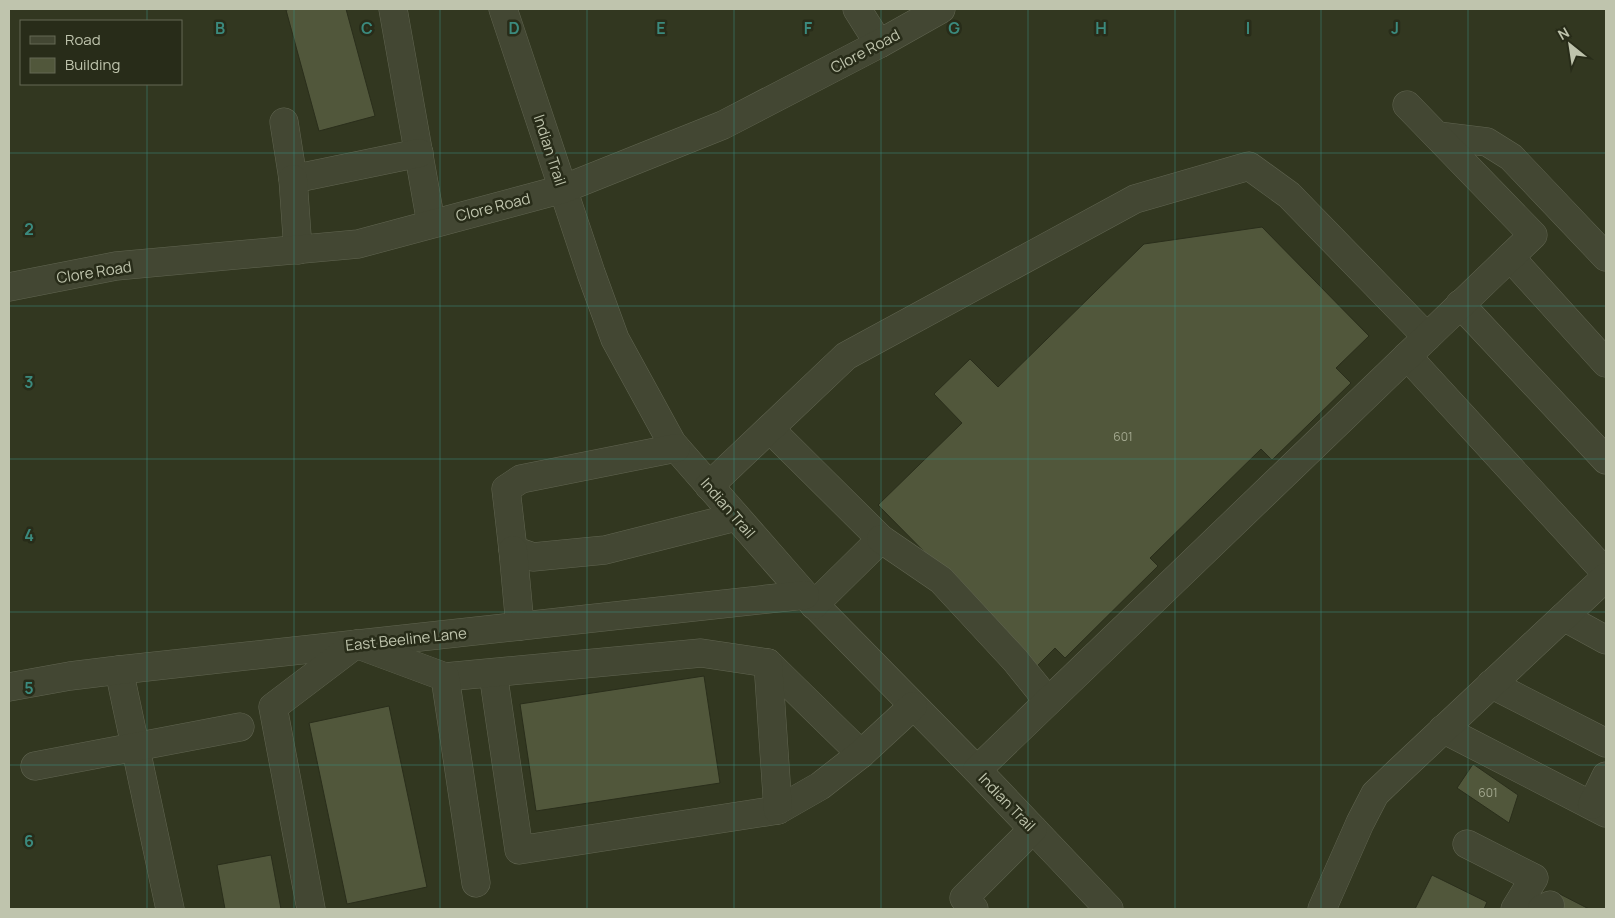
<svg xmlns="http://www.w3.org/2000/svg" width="1615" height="918" font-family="Manrope,sans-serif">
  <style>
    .building { fill: #51573b; stroke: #2a2e1b }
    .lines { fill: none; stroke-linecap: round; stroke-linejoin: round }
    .minor-casing { stroke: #616551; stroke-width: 29 }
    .minor { stroke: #434733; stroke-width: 28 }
    .grid { fill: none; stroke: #3b8a7e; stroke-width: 1; stroke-opacity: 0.55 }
    .labels { text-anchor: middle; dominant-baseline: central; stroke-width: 5; stroke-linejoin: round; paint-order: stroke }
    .number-label { font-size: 12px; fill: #a4a990 }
    .street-label { font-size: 15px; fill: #bfc4ad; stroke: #282c19 }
    .grid-label { font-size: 16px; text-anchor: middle; font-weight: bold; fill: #3b8a7e; stroke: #282c19; stroke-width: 5; stroke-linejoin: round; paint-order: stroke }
  </style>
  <rect width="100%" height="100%" fill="#323720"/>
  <g class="building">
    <polygon points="291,9 346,9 375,116 319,131 286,10"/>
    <polygon points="1262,227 1369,336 1336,368 1351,383 1272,460 1261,449 1150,558 1158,566 1065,658 1055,648 1037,666 878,505 962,423 934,394 970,359 998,387 1144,244"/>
    <polygon points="704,676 720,783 536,811 520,704"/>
    <polygon points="389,706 427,887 347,904 309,723"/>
    <polygon points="1473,764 1518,795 1509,823 1457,788"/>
    <polygon points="271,855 281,909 225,909 217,865"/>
    <polygon points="1432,875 1487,902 1484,909 1415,909"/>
    <polygon points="1556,892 1589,909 1548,909"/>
  </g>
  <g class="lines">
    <g class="minor-casing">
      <g id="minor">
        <polyline points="393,9 431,223"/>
        <polyline points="503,9 591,273 615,339 672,443 805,595 977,770 1109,909"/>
        <polyline points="857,9 879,44"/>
        <polyline points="284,122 293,179 419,153"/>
        <polyline points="1438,136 1487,142 1511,157 1606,257"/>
        <polyline points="293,179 298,250"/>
        <polyline points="1510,257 1606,363"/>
        <polyline points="9,287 116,266 358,244 563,189 723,125 879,44 941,9"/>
        <polyline points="1460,304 1606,460"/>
        <polyline points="1407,356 1606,573"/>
        <polyline points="770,429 881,539 814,605"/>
        <polyline points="676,448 521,479 506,489 513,550 533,557 605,550 736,517"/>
        <polyline points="709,486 846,356 1135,199 1249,166 1289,195 1427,337"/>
        <polyline points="881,539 941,580 1015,660 1048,701"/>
        <polyline points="513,550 520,626"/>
        <polyline points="1564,617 1606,640"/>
        <polyline points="768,663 861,754"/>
        <polyline points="119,670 170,909"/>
        <polyline points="493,673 519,850 778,810 820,786 861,754 913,706"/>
        <polyline points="445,677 701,653 768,663 778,810"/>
        <polyline points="1491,684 1606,743"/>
        <polyline points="9,687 70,676 119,670 805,595"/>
        <polyline points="1443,729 1606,813"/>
        <polyline points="35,766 240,727"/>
        <polyline points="977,770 1533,235 1407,105"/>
        <polyline points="1592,805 1606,776"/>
        <polyline points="1467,844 1534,878 1515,909"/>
        <polyline points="311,909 273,707 356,644 445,677 476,883"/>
        <polyline points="974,909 964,898 1033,829"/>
        <polyline points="1322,909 1360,823 1375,794 1398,772 1606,577"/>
        <polyline points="1542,909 1550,905"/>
      </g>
    </g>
    <use href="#minor" class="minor"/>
  </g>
  <path class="grid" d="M147,9V21M294,9V909M440,9V909M587,9V909M734,9V909M881,9V909M1028,9V909M1175,9V909M1321,9V909M1468,9V909M147,84V909M9,153H1606M9,306H1606M9,459H1606M9,612H1606M9,765H1606"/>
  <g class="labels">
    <g class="number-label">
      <text x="1123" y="436">601</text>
      <text x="1488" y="792">601</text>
    </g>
    <g class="street-label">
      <text transform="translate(865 51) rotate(-28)">Clore Road</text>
      <text transform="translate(550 150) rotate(72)">Indian Trail</text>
      <text transform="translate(493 207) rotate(-14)">Clore Road</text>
      <text transform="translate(94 272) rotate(-9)">Clore Road</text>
      <text transform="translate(728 508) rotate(49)">Indian Trail</text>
      <text transform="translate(406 639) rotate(-6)">East Beeline Lane</text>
      <text transform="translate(1007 802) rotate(46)">Indian Trail</text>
    </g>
  </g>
  <g class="grid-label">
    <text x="220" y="34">B</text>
    <text x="367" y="34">C</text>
    <text x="514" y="34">D</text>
    <text x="661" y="34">E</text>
    <text x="808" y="34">F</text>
    <text x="954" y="34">G</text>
    <text x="1101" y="34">H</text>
    <text x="1248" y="34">I</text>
    <text x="1395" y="34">J</text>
    <text x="29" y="235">2</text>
    <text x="29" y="388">3</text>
    <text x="29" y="541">4</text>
    <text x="29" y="694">5</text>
    <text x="29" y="847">6</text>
  </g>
  <rect width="1615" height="918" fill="none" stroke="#bfc4ad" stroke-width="20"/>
  <rect x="20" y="20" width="162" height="65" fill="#282c19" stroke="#646954"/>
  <rect x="30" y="36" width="25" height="8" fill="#434733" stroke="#646954"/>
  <text x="65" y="45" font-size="15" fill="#bfc4ad">Road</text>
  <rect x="30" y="58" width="25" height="15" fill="#51573b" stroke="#646954"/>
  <text x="65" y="70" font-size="15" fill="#bfc4ad">Building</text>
  <g transform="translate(1570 45) rotate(330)" stroke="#282c19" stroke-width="4" paint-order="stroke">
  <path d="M0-4L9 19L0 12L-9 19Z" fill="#bfc4ad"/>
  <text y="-8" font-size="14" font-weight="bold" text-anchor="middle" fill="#bfc4ad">N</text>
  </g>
</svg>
